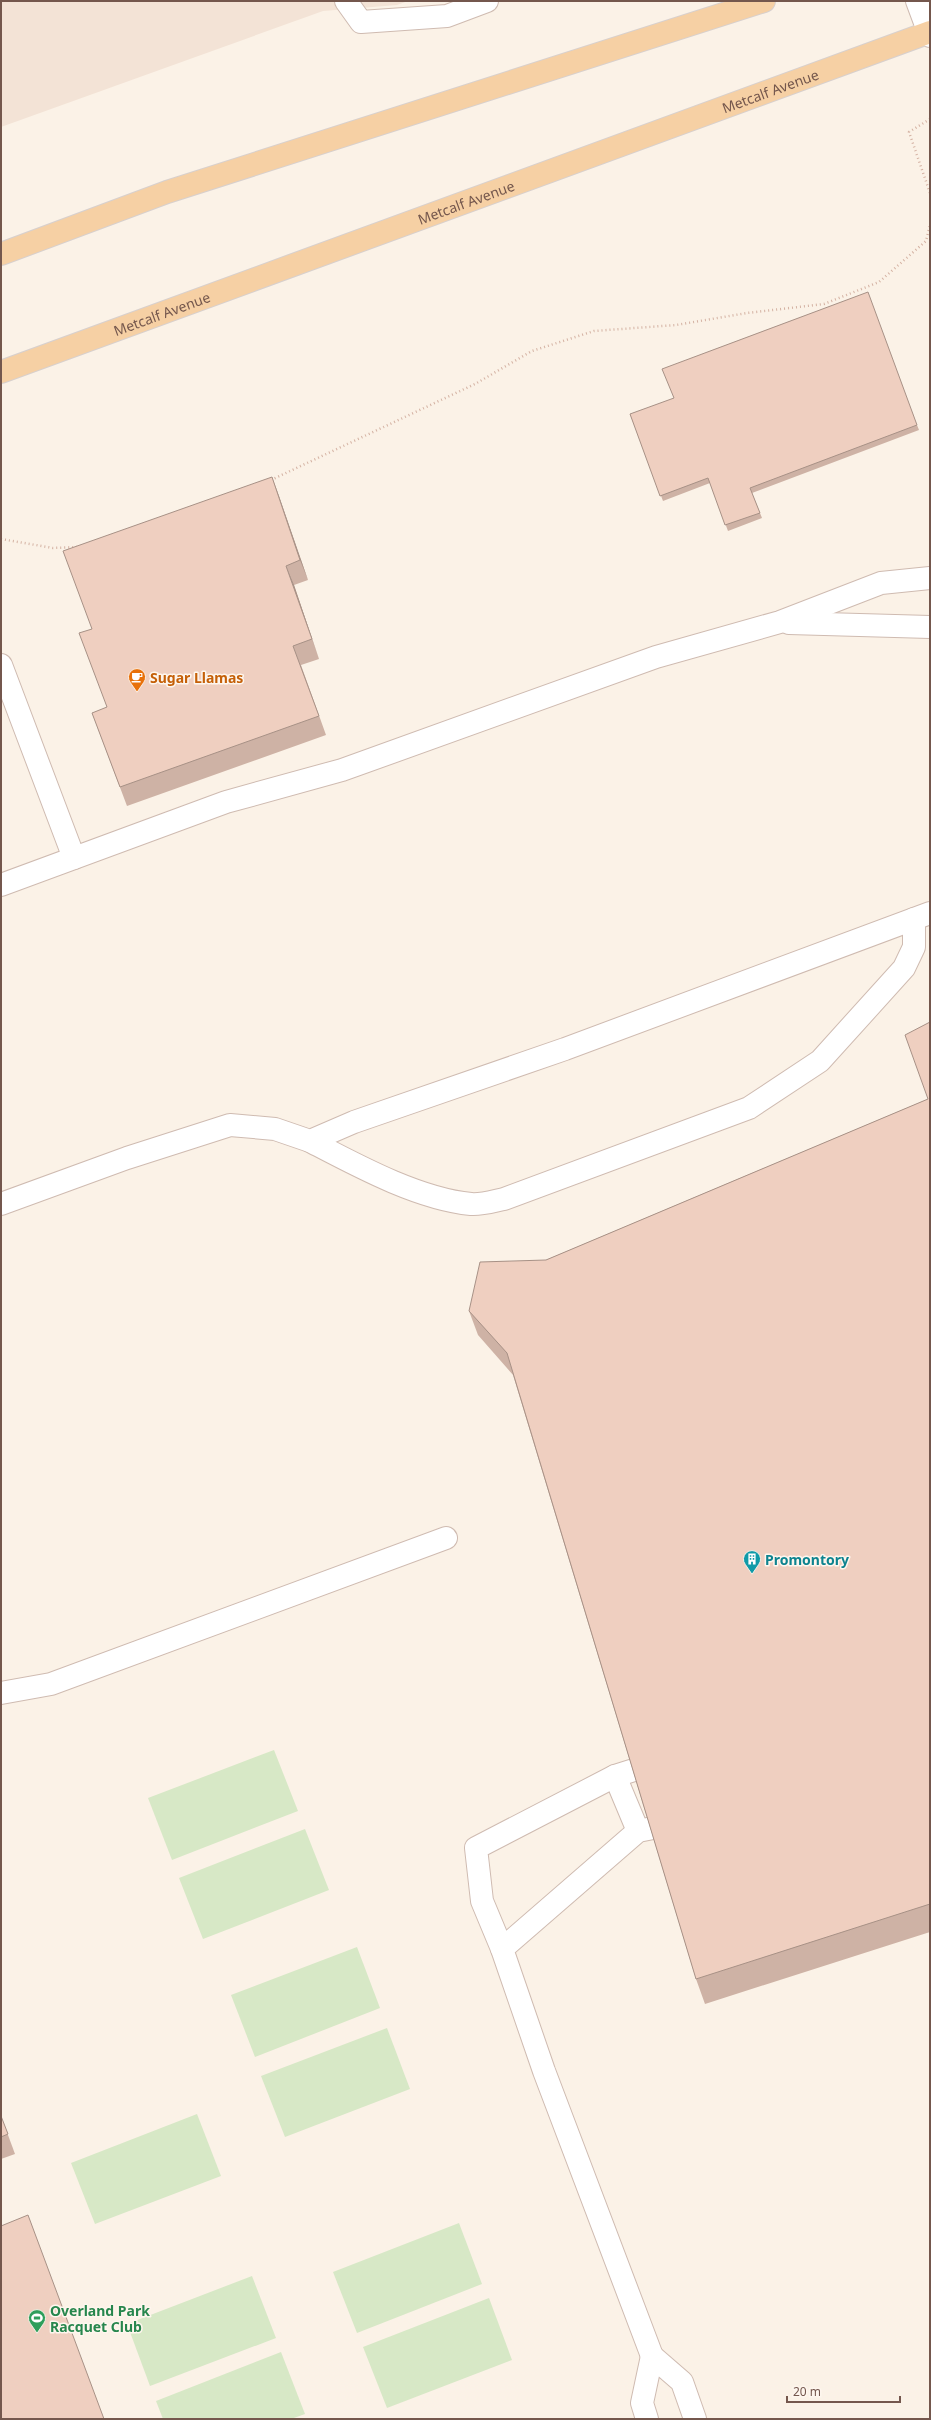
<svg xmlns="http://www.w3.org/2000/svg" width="931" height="2420" font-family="'Noto Sans',sans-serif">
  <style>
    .residential { fill: #f3e3d6 }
    .green { fill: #d7e8c6 }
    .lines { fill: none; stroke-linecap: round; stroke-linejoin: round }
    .minor-casing { stroke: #cfbbb1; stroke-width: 24 }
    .major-casing { stroke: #d8d0cd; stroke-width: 24 }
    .path { stroke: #d4b2a3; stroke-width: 2.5; stroke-dasharray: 1 3; stroke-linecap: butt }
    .minor { stroke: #fff; stroke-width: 22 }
    .major { stroke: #f6d0a4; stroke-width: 22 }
    .wall { fill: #ceb2a5 }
    .shaded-wall { fill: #a79186 }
    .building { fill: #efcfc0; stroke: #a79186 }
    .labels { text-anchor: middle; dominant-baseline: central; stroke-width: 3; stroke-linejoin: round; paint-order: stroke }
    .street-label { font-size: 14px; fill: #74574d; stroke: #fef6ee }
    .food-label { font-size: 14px; font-weight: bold; fill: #c56008; stroke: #fef6ee; text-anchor: start }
    .culture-label { font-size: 14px; font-weight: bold; fill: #0d838f; stroke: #fef6ee; text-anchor: start }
    .leisure-label { font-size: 14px; font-weight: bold; fill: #27864d; stroke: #fef6ee; text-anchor: start }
  </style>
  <rect width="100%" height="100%" fill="#fbf2e7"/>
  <polygon class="residential" points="1,1 408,1 397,5 323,11 1,127"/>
  <g class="green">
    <polygon points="274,1750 298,1811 172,1860 148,1798"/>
    <polygon points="305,1829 329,1890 203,1939 179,1878"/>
    <polygon points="357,1947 380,2008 255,2057 231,1995"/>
    <polygon points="387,2028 410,2089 285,2137 261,2076"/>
    <polygon points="197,2114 221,2176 95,2224 71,2163"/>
    <polygon points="459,2223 482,2284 357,2333 333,2272"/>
    <polygon points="252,2276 276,2338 150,2386 127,2324"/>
    <polygon points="489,2298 512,2360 387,2408 363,2347"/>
    <polygon points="281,2352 305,2414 291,2419 163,2419 156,2401"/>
  </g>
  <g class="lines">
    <g class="minor-casing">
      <g id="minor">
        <polyline points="346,1 361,22 447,16 487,1"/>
        <polyline points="917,1 930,36"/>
        <polyline points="789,623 930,627"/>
        <polyline points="1,665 74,858"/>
        <polyline points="1,885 226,802 342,770 656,657 780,622 881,583 930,578"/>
        <path d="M310,1141C356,1165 418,1199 471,1204C481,1205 494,1201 504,1199L749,1108L820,1061L904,968L914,947V919"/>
        <polyline points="1,1204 127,1158 230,1125 275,1129 310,1141 354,1122 565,1049 930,913"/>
        <polyline points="1,1693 51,1684 446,1538"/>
        <polyline points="615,1776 638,1831"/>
        <polyline points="502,1949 482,1901 476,1848 615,1776 634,1770"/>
        <polyline points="652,2356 544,2071 502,1949 638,1831 653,1828"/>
        <polyline points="647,2419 642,2403 652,2356 682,2382 695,2419"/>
      </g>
    </g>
    <g class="major-casing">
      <g id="major">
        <polyline points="1,254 167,192 764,1"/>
        <path id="s1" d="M1,372L930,32"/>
      </g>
    </g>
    <g class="path">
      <polyline points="930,119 909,132 930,193"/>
      <polyline points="271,480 475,384 532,351 594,331 676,325 747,313 824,304 879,282 926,241 930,225"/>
      <polyline points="1,539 53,548 78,547"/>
    </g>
    <use href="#minor" class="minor"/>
    <use href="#major" class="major"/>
  </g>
  <g class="wall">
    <polygon points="630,414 917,425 919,430 752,493 762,518 728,531 710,483 663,501"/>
    <polygon points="272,477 308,580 294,585 319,659 301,665 326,735 127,806 92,713 107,708 92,629"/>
    <polygon points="930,1022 930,1932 705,2004 696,1979 513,1375 478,1335 469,1311 546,1260 928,1099"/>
    <polygon points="1,2116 15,2154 1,2159"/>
  </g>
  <g class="shaded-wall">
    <polygon points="272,477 279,496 308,580 300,560"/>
    <polygon points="286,566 294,585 319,659 312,639"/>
  </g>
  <g class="building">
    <polygon points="868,292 917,425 750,488 760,513 725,525 708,478 660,496 630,414 674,398 662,369"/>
    <polygon points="272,477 300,560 286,566 312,639 293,646 319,716 120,787 92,713 107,707 79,633 92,629 63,551"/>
    <polygon points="930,1022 930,1904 696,1979 507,1353 469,1311 480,1262 546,1260 928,1099 905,1035"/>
    <polygon points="1,2116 8,2134 1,2137"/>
    <polygon points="28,2215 104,2419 1,2419 1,2226"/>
  </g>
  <defs>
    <g id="cafe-pin" transform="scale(0.9)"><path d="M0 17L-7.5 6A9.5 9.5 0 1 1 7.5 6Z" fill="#e8710a" stroke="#fef6ee"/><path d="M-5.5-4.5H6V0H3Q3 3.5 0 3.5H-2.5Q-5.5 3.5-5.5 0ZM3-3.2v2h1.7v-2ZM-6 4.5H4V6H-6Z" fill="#fff"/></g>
    <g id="building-pin" transform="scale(0.9)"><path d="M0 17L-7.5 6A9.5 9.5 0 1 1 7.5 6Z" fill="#0f9aa8" stroke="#fef6ee"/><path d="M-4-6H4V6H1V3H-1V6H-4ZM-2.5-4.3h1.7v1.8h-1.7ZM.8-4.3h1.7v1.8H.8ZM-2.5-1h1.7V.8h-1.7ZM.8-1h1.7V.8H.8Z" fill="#fff"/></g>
    <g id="stadium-pin" transform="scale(0.9)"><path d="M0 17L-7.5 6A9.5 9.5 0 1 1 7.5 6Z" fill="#2e9e5b" stroke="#fef6ee"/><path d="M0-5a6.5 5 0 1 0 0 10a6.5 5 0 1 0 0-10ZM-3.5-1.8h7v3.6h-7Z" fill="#fff"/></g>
  </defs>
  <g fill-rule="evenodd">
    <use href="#cafe-pin" x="137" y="677"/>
    <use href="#building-pin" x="752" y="1559"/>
    <use href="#stadium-pin" x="37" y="2318"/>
  </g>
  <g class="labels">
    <g class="street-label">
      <text stroke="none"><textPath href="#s1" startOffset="819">Metcalf Avenue</textPath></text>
      <text stroke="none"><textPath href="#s1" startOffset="495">Metcalf Avenue</textPath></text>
      <text stroke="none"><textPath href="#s1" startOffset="171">Metcalf Avenue</textPath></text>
    </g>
    <g class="food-label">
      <text x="150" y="677">Sugar Llamas</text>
    </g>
    <g class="culture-label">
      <text x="765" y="1559">Promontory</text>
    </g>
    <g class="leisure-label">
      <text x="50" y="2310">Overland Park<tspan x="50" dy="16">Racquet Club</tspan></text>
    </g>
  </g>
  <rect width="931" height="2420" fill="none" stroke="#74574d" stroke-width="4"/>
  <path d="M787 2396v6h113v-6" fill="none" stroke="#74574d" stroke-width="2"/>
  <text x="793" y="2396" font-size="12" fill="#74574d" stroke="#fef6ee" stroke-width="3" paint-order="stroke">20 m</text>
</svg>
